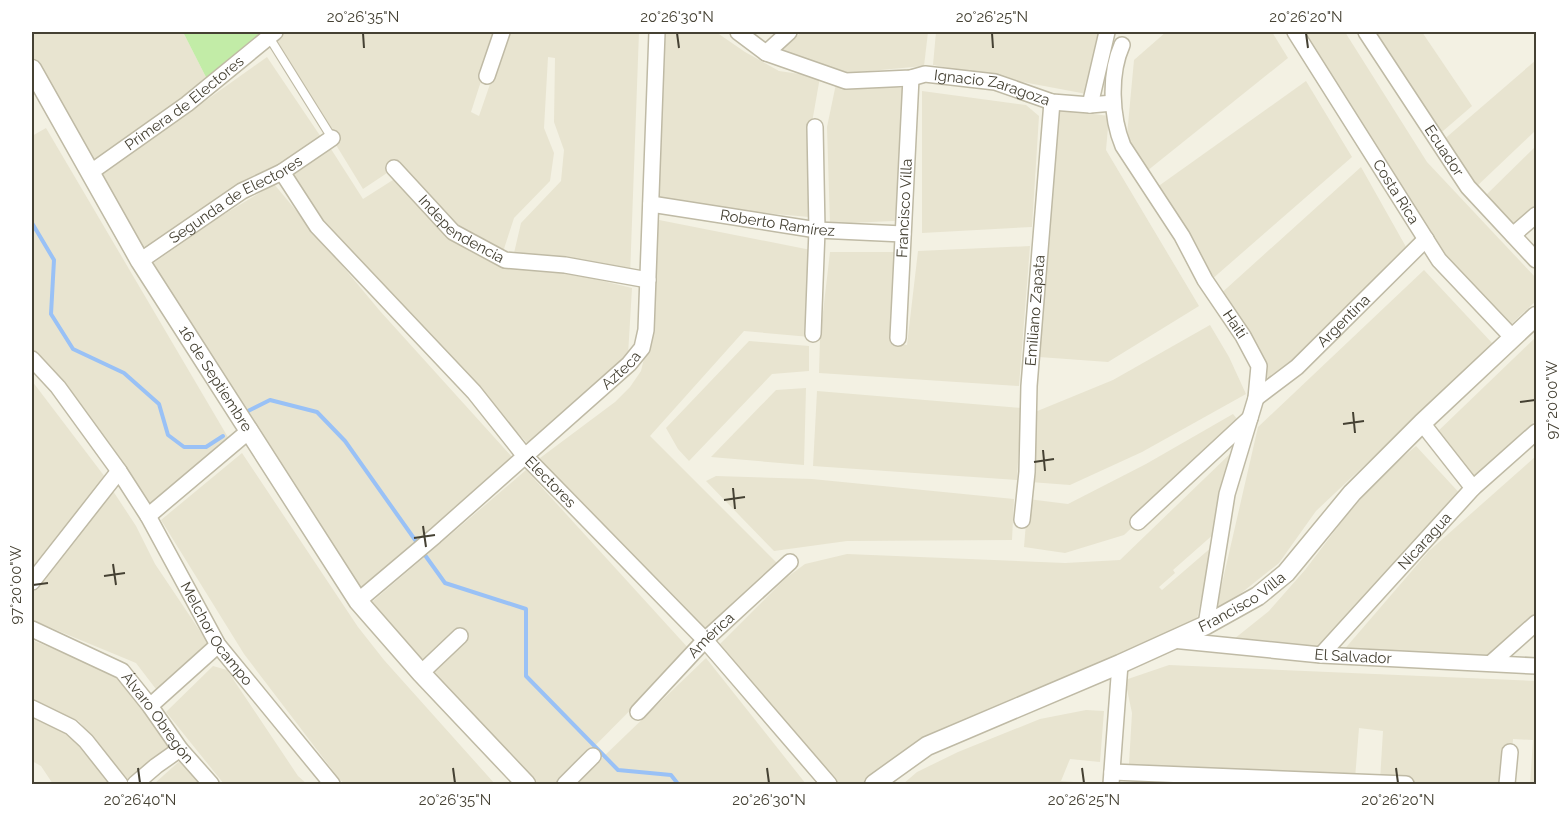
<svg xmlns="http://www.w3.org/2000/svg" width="1568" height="816" font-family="Raleway,sans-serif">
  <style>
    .residential { fill: #e8e4d0 }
    .green { fill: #c2eca7 }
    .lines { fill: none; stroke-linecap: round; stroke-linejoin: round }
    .stream { stroke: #99c1f6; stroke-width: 4 }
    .service-casing { stroke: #bfbaa5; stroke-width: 10 }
    .minor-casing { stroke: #bfbaa5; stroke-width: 18 }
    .tertiary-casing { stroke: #bfbaa5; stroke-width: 21 }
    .service { stroke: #fff; stroke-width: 8 }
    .minor { stroke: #fff; stroke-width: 15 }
    .tertiary { stroke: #fff; stroke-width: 18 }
    .ticks { fill: none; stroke: #454133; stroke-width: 2 }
    .labels { text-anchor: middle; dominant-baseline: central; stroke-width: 4.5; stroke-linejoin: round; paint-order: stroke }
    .street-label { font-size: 15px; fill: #454133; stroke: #fff }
    .neatline { fill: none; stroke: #454133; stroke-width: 2 }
    .ticks-label { font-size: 15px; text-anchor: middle; fill: #454133 }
  </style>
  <rect width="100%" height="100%" fill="#f3f1e3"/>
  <g class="residential">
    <polygon points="32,32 183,32 210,85 95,167 32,56"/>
    <polygon points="284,32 497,32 471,112 479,116 508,32 639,32 630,276 542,256 514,253 521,223 561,181 564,150 554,122 555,58 548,57 544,128 554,153 550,181 514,218 503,252 462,232 399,165 363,189 273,42"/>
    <polygon points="660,32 716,32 745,52 779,71 820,77 810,134 820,218 654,203"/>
    <polygon points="802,32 928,32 924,66 848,73 776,54"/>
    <polygon points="936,32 1100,32 1092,95 933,65"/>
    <polygon points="1166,32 1272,32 1288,58 1142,175 1126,146 1134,60"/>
    <polygon points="1297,32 1345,32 1427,162 1536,278 1536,301 1506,329 1444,262"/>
    <polygon points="1367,32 1422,32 1472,106 1436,137"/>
    <polygon points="267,57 325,143 147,255 100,176"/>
    <polygon points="1536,60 1536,130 1476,187 1441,142"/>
    <polygon points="837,79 908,89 913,220 830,224 827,127"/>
    <polygon points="1306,81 1352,157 1211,280 1153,190"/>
    <polygon points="922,91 1026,105 1039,116 1032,227 922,233"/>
    <polygon points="1057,109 1109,116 1106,150 1199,306 1108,362 1039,357"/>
    <polygon points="46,128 229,439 148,505 32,356 32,136"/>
    <polygon points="1536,146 1536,213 1515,232 1484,197"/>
    <polygon points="331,149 363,199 396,178 447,235 498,266 553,269 632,288 628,355 620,368 528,444 325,222 290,173"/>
    <polygon points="1361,167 1410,254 1271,384 1244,336 1217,297"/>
    <polygon points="274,184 380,311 512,457 359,590 152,264 218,218"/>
    <polygon points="654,219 811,250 810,337 744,331 650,436 777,563 703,638 536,461 615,402 630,387 641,371 646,350"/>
    <polygon points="1030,246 1019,386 819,373 820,338 830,252 904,252 898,344 907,345 918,251"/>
    <polygon points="1424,270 1493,344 1316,511 1279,563 1215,614 1258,427"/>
    <polygon points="1210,325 1229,357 1246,394 1142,452 1070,485 1030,482 1035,412 1113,380"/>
    <polygon points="1536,337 1536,420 1477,479 1434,435"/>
    <polygon points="749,341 809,346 809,371 772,374 689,461 678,449 666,428"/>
    <polygon points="32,381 108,481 32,570"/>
    <polygon points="806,388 804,465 711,457 776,390"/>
    <polygon points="817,391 1021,408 1017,480 813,466"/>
    <polygon points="1233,414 1241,424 1124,535 1065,553 1024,547 1028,499 1068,504 1146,464"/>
    <polygon points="1416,446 1464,498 1308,658 1234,639 1269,611 1305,570 1346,516 1383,474"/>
    <polygon points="1233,451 1215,533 1173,570 1175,573 1159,587 1162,590 1213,546 1195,628 930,740 897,756 865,784 820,784 714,650 786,578 805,564 847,554 1065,563 1120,560"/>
    <polygon points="242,453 358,627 384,660 495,784 345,784 340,780 244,654 161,520"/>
    <polygon points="1536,456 1536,619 1488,661 1342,652 1429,551"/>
    <polygon points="526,470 690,650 557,784 529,784 366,607"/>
    <polygon points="716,476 812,479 1014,499 1012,540 847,541 774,551 706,481"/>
    <polygon points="113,491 136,526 155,564 210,646 159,693 136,663 32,620 32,594"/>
    <polygon points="32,640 123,678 174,745 130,784 79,721 32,700"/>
    <polygon points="706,658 806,784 575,784"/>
    <polygon points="1169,665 1536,681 1536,784 1530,784 1533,740 1513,739 1510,784 1435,784 1380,781 1383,731 1359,728 1355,779 1129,764 1132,713 1125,680"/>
    <polygon points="213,666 227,670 298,776 307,784 224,784 166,712"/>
    <polygon points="32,709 62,722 113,784 53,784 41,766 32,761"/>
    <polygon points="1086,710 1104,711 1100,762 1070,759 1061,781 1099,784 903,784 917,772 958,752 1040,719"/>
    <polygon points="183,758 204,784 154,784"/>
  </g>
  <polygon class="green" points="183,32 257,32 259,35 210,85"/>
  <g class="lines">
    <g class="stream">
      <polyline points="32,223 54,260 51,314 73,349 124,373 159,404 168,435 184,447 206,447 223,436"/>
      <polyline points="248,411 270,400 317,412 345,441 418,544"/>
      <polyline points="422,551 445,583 526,609 526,676 618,770 671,775 678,784"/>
    </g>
    <g class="service-casing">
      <polyline id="service" points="269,37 332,138"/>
    </g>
    <g class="minor-casing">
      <g id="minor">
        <path id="s1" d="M738,32L766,53L846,81L911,78L925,74L995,82L1052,102L1090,105L1113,103"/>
        <path id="s2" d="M1295,32L1439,260L1513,338"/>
        <path id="s3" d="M1366,32L1468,187L1536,260"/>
        <path id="s4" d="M1122,45C1109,74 1111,117 1123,146L1182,236L1205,280L1243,336L1259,366L1256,398L1227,494L1206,625"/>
        <polyline points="766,53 789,32"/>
        <polyline points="487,76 502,32"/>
        <polyline points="1090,105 1107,32"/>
        <path id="s5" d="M394,168L453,232L505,260L565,265L648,280"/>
        <path id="s6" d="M91,172L187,104L275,32"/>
        <path id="s7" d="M282,172L317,226L474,392L524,455L705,640L829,784"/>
        <path id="s8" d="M651,204L817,230L903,234"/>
        <polyline points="1513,235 1536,215"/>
        <path id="s9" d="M140,261L242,191L282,172L332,138"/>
        <polyline points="813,334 817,230 815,127"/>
        <path id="s10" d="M898,338L911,78"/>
        <path id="s11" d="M32,359L58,387L119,471L148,516L218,645L332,784"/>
        <path id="s12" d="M1256,398L1297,367L1426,239"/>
        <polyline points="1422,423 1473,488"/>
        <polyline points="148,516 250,430"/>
        <path id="s13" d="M1022,520L1027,472L1029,386L1052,102"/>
        <polyline points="1138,522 1250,418"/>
        <polyline points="32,582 119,471"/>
        <path id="s14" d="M358,601L435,536L629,364L642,348L646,330L657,32"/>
        <path id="s15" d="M32,629L122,671L150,706L180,749L211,784"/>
        <path id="s16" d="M1172,640L1321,655L1536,666"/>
        <path id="s17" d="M1321,655L1473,488L1536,432"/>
        <polyline points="1491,663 1536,623"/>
        <polyline points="421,673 460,636"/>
        <polyline points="150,706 218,645"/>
        <polyline points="32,708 71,727 86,741 120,784"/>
        <path id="s18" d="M638,712L705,640L790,562"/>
        <polyline points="1112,772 1406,784"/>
        <polyline points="135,784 156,766 180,749"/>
        <polyline points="565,784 593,756"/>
        <polyline points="1111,784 1120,664"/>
        <polyline points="1507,784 1510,752"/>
      </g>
    </g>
    <g class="tertiary-casing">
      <g id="tertiary">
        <path id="s19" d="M32,69L140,261L358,601L421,673L526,784"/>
        <path id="s20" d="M874,784L927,746L1120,664L1206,625L1258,596L1286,573L1352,493L1422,423L1536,316"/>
      </g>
    </g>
    <use href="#service" class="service"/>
    <use href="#minor" class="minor"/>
    <use href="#tertiary" class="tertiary"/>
  </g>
  <path class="ticks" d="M363,33L364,48M677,33L679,48M992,33L993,48M1306,33L1308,48M1520,402L1535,400M1353,412L1355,433M1343,424L1364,421M1043,450L1045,471M1034,462L1054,459M733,488L735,509M724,500L745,497M423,526L426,547M414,538L435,535M113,564L116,585M104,576L125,573M33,585L48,583M138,768L140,783M453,768L455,783M767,768L769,783M1082,768L1084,783M1396,768L1398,783"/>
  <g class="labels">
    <g class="street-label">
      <text stroke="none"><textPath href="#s1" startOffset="268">Ignacio Zaragoza</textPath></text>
      <text stroke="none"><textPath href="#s6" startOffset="116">Primera de Electores</textPath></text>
      <text stroke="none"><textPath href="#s3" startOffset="142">Ecuador</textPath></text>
      <text stroke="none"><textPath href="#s2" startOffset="189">Costa Rica</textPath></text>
      <text stroke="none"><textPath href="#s9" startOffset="114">Segunda de Electores</textPath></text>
      <text stroke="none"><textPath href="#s10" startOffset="130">Francisco Villa</textPath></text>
      <text stroke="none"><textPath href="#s8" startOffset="128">Roberto Ramírez</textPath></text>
      <text stroke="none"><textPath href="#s5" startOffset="92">Independencia</textPath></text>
      <text stroke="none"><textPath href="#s13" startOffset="210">Emiliano Zapata</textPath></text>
      <text stroke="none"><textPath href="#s12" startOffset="117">Argentina</textPath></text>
      <text stroke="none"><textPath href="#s4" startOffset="314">Haití</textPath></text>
      <text stroke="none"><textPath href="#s14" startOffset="350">Azteca</textPath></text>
      <text stroke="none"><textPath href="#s19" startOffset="360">16 de Septiembre</textPath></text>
      <text stroke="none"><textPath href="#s7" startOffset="411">Electores</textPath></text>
      <text stroke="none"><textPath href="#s17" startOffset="154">Nicaragua</textPath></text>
      <text stroke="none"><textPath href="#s20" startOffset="412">Francisco Villa</textPath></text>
      <text stroke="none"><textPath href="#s11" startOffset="332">Melchor Ocampo</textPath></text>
      <text stroke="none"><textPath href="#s18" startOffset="106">América</textPath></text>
      <text stroke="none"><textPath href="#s16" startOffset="182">El Salvador</textPath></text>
      <text stroke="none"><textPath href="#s15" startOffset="158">Álvaro Obregón</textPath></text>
    </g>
  </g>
  <rect width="1568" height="816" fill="none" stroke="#ffffff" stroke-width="66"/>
  <rect x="33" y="33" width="1502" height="750" class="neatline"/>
  <g class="ticks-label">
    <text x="363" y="22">20°26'35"N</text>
    <text x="677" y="22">20°26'30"N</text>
    <text x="992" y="22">20°26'25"N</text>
    <text x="1306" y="22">20°26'20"N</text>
    <text transform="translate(1552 400) rotate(-90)" y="5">97°20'00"W</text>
    <text transform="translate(16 585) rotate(-90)" y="5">97°20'00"W</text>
    <text x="140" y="805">20°26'40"N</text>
    <text x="455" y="805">20°26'35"N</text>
    <text x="769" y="805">20°26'30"N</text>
    <text x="1084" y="805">20°26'25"N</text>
    <text x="1398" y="805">20°26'20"N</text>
  </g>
</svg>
